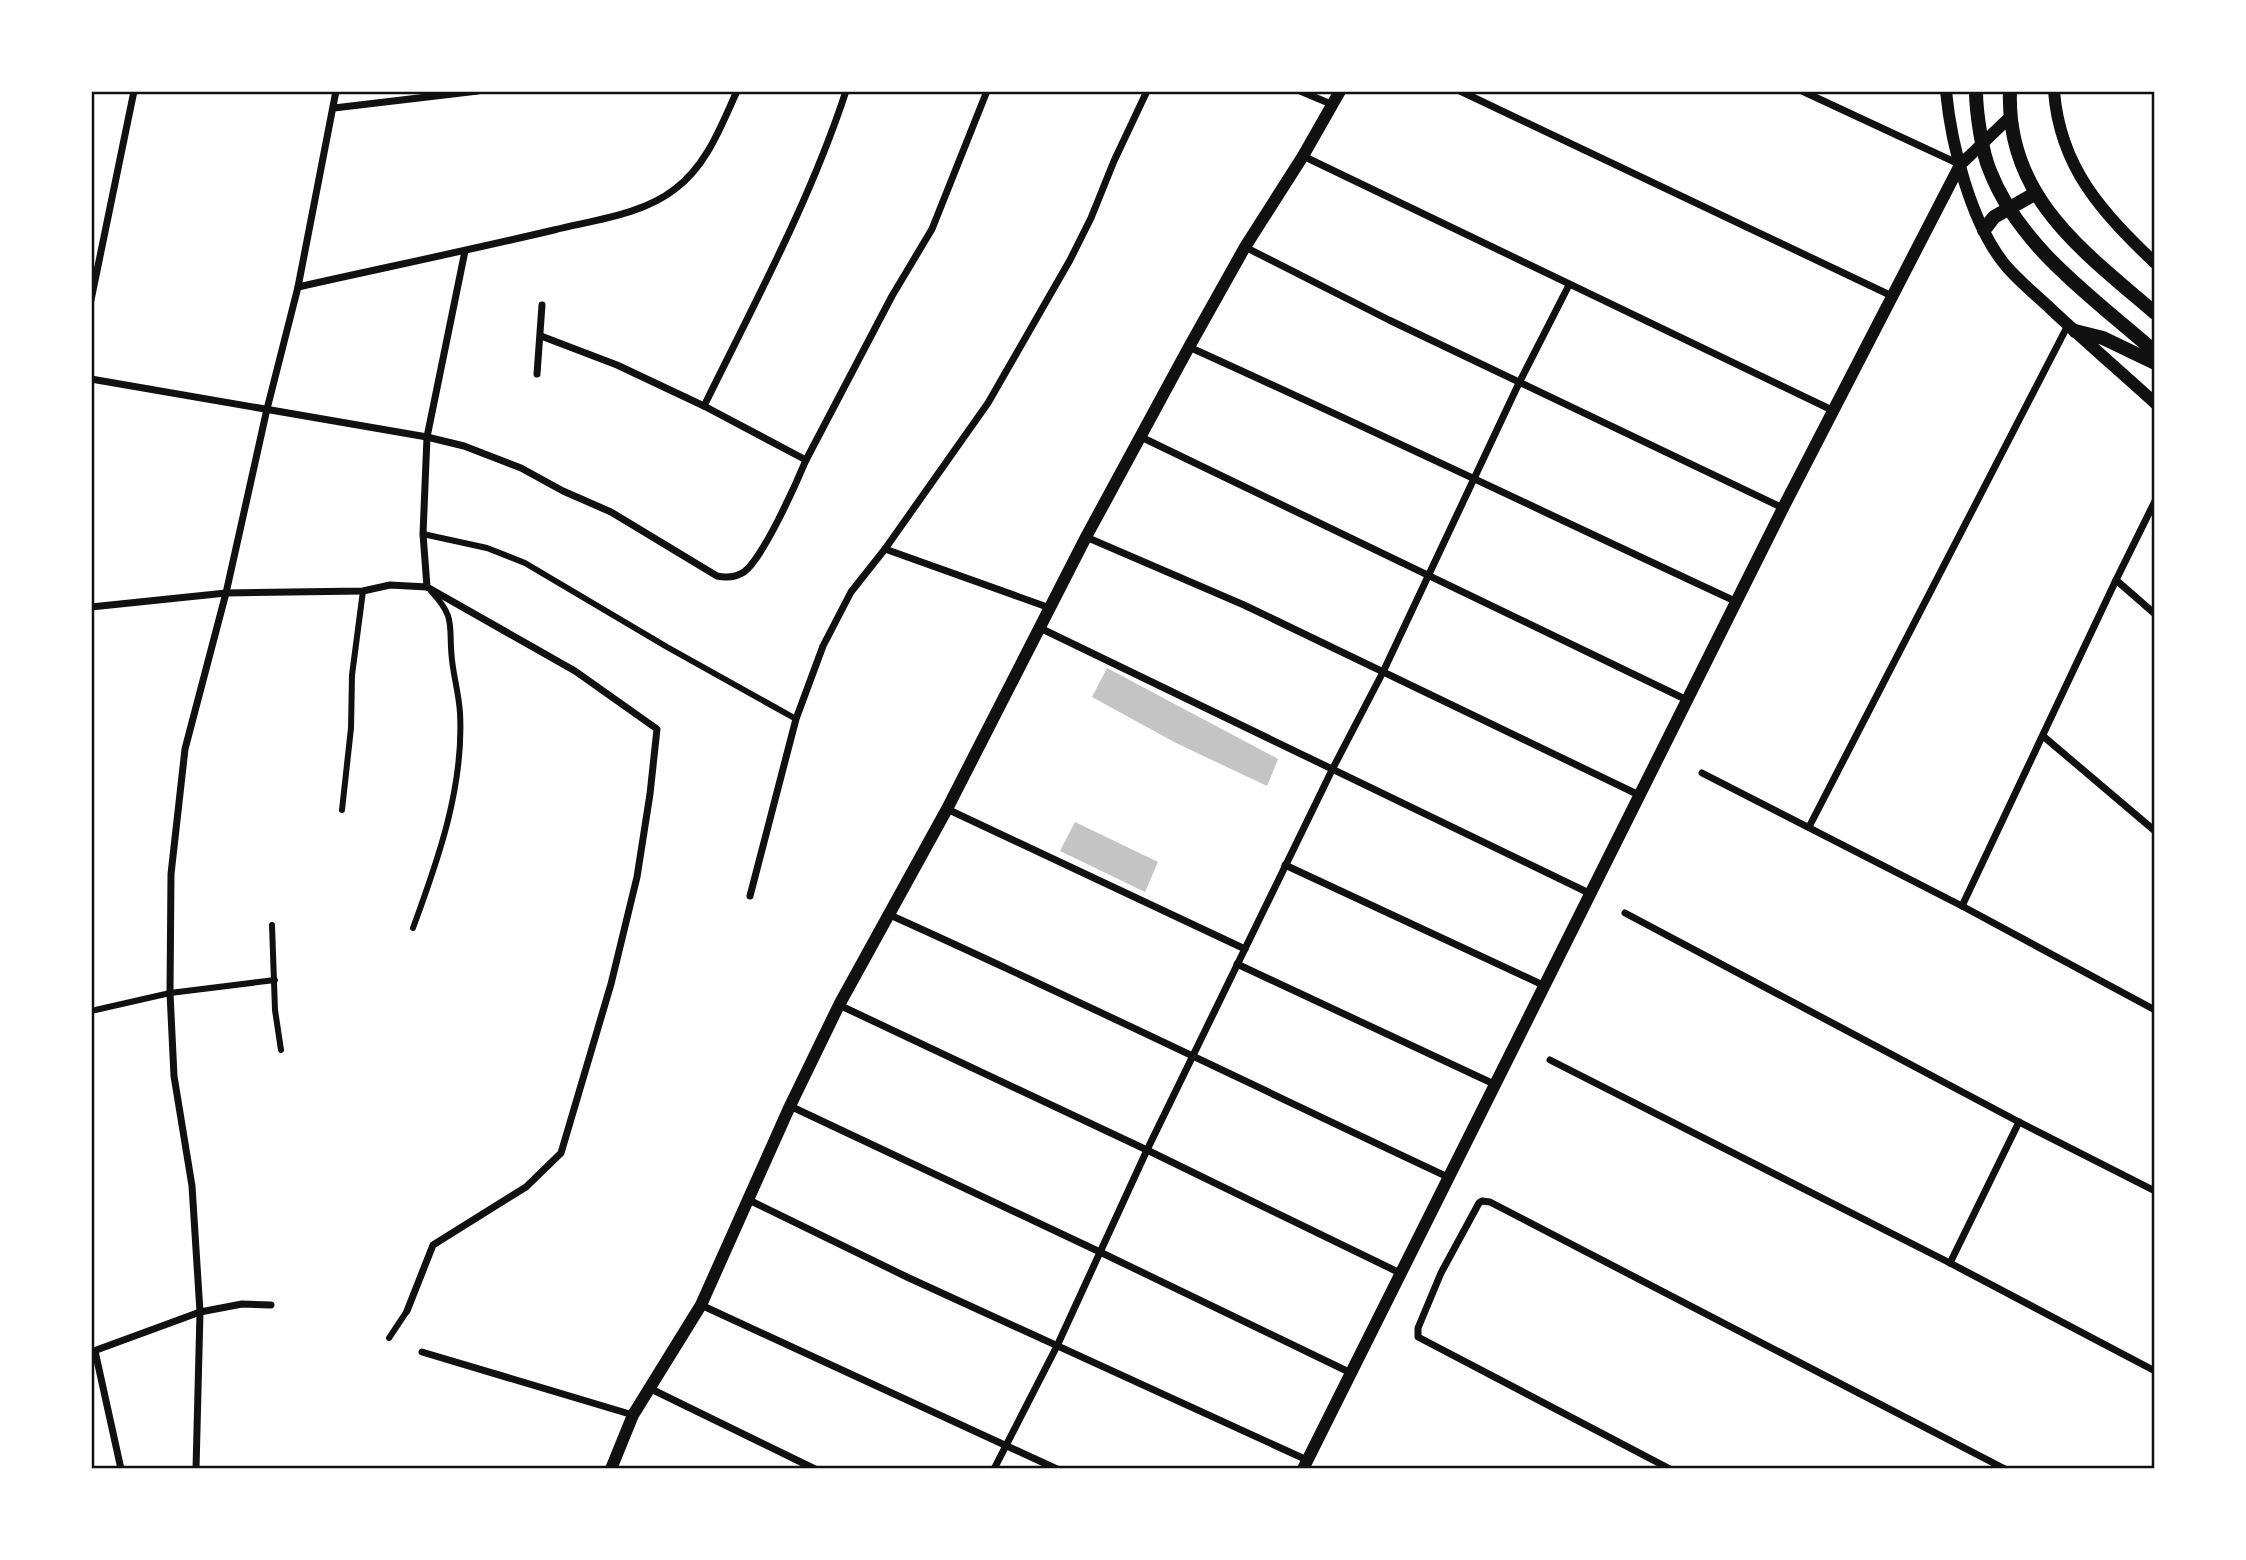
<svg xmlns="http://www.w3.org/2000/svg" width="2246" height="1560" font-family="Inter,sans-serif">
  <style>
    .building { fill: #c4c4c4 }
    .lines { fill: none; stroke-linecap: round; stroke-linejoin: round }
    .pedestrian { stroke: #111; stroke-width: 6 }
    .minor { stroke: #111; stroke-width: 7 }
    .tertiary { stroke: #111; stroke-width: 12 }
    .secondary { stroke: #111; stroke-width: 14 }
    .neatline { fill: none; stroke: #111; stroke-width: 2.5 }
  </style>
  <rect width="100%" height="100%" fill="#fff"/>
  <g class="building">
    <polygon points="1107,668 1278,759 1267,786 1176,743 1092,697"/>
    <polygon points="1075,822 1158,862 1145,892 1060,851"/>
  </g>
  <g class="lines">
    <g class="pedestrian">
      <polyline points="423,534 487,548 525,563 667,647 796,719"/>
      <polyline points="342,810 351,728 352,675 363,591"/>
      <polyline points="272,925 275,1010 281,1050"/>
      <path d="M413,928C438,860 464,787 460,713C459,695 454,678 452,660C448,625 457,619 431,591"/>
      <polyline points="91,1011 170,993 275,980"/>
      <polyline points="389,1338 407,1311"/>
    </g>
    <g class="minor">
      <polyline points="1300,91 1331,104"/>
      <polyline points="1460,91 1892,296"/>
      <polyline points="1802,91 1959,164"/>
      <polyline points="334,108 478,91"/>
      <polyline points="1303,156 1834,411"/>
      <polyline points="1245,247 1389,320 1783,508"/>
      <path d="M298,287C383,268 469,250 554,230C594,220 642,215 675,189C707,165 721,126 737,91"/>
      <polyline points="91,300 134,91"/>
      <polyline points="541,336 617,365 704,406 806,460"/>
      <path d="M1189,347C1373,430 1554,517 1737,602"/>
      <polyline points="537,374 542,305"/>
      <path d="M91,379L427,437L464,446L521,468L563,491L611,512L717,576C726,578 736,577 744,572C763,558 796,484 806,460L892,296L932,229L987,91"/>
      <path d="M704,406C755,302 810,201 846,91"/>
      <polyline points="1141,437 1687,700"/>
      <polyline points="1086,537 1244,605 1639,795"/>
      <polyline points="885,549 1050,608"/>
      <polyline points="2116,580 2155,614"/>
      <polyline points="91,607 226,593 363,591 390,585 427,587 423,534 427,437 465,251"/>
      <polyline points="1040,628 1591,894"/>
      <polyline points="2043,736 2155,831"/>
      <polyline points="1702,773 1962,906 2155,1010"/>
      <polyline points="947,809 1245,949"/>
      <polyline points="1809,827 2068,325"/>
      <polyline points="1285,865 1545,986"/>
      <polyline points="750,896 796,719 823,646 851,592 885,549 988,403 1070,260 1091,218 1114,161 1147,91"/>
      <polyline points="1962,906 2116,580 2155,501"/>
      <polyline points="1625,913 2019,1122 2155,1191"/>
      <path d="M890,915C1077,999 1262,1090 1448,1177"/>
      <polyline points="1237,964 1494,1084"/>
      <polyline points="839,1005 1147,1150 1400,1273"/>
      <polyline points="1550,1060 1950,1263 2155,1371"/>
      <polyline points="790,1106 1100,1252 1351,1373"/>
      <polyline points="749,1200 909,1278 1307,1460"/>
      <polyline points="1950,1263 2019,1122"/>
      <polyline points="701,1305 1057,1469"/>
      <polyline points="407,1311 433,1245 526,1187 561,1153 611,984 637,877 650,794 657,729 575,671 427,587"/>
      <polyline points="95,1351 121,1469"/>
      <polyline points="91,1352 200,1312 242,1304 271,1305"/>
      <polyline points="422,1352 633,1415"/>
      <polyline points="649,1388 815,1469"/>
      <polyline points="196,1469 200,1312 192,1186 174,1076 170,993 171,874 185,749 226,593 267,409 298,287 336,91"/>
      <polyline points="994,1469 1057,1346 1147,1150 1333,768 1383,672 1519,383 1569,285"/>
      <polyline points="1670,1469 1418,1337 1418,1328 1441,1273 1479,1203 1482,1201 1490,1202 2005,1469"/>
    </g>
    <g class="tertiary">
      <path d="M1946,91C1951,144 1971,224 2006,266C2020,282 2037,296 2052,310C2086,342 2121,372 2155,403"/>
      <path d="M2054,91C2060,168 2102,212 2155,263"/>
      <polyline points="611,1469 633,1415 701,1305 790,1106 839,1005 947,809 1086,537 1189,347 1245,247 1303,156 1340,91"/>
      <polyline points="1303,1469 1783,508 1960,165 2010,117"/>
    </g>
    <g class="secondary">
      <path d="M1976,91C1976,111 1982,153 1990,171C2020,248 2095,299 2155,352"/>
      <path d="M2010,91C2006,197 2083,251 2155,313"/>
      <polyline points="1984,230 1994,217 2036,193"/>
      <polyline points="2075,331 2103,338 2155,363"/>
    </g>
  </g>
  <rect width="2246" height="1560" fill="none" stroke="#ffffff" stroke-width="186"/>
  <rect x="93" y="93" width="2060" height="1374" class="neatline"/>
</svg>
